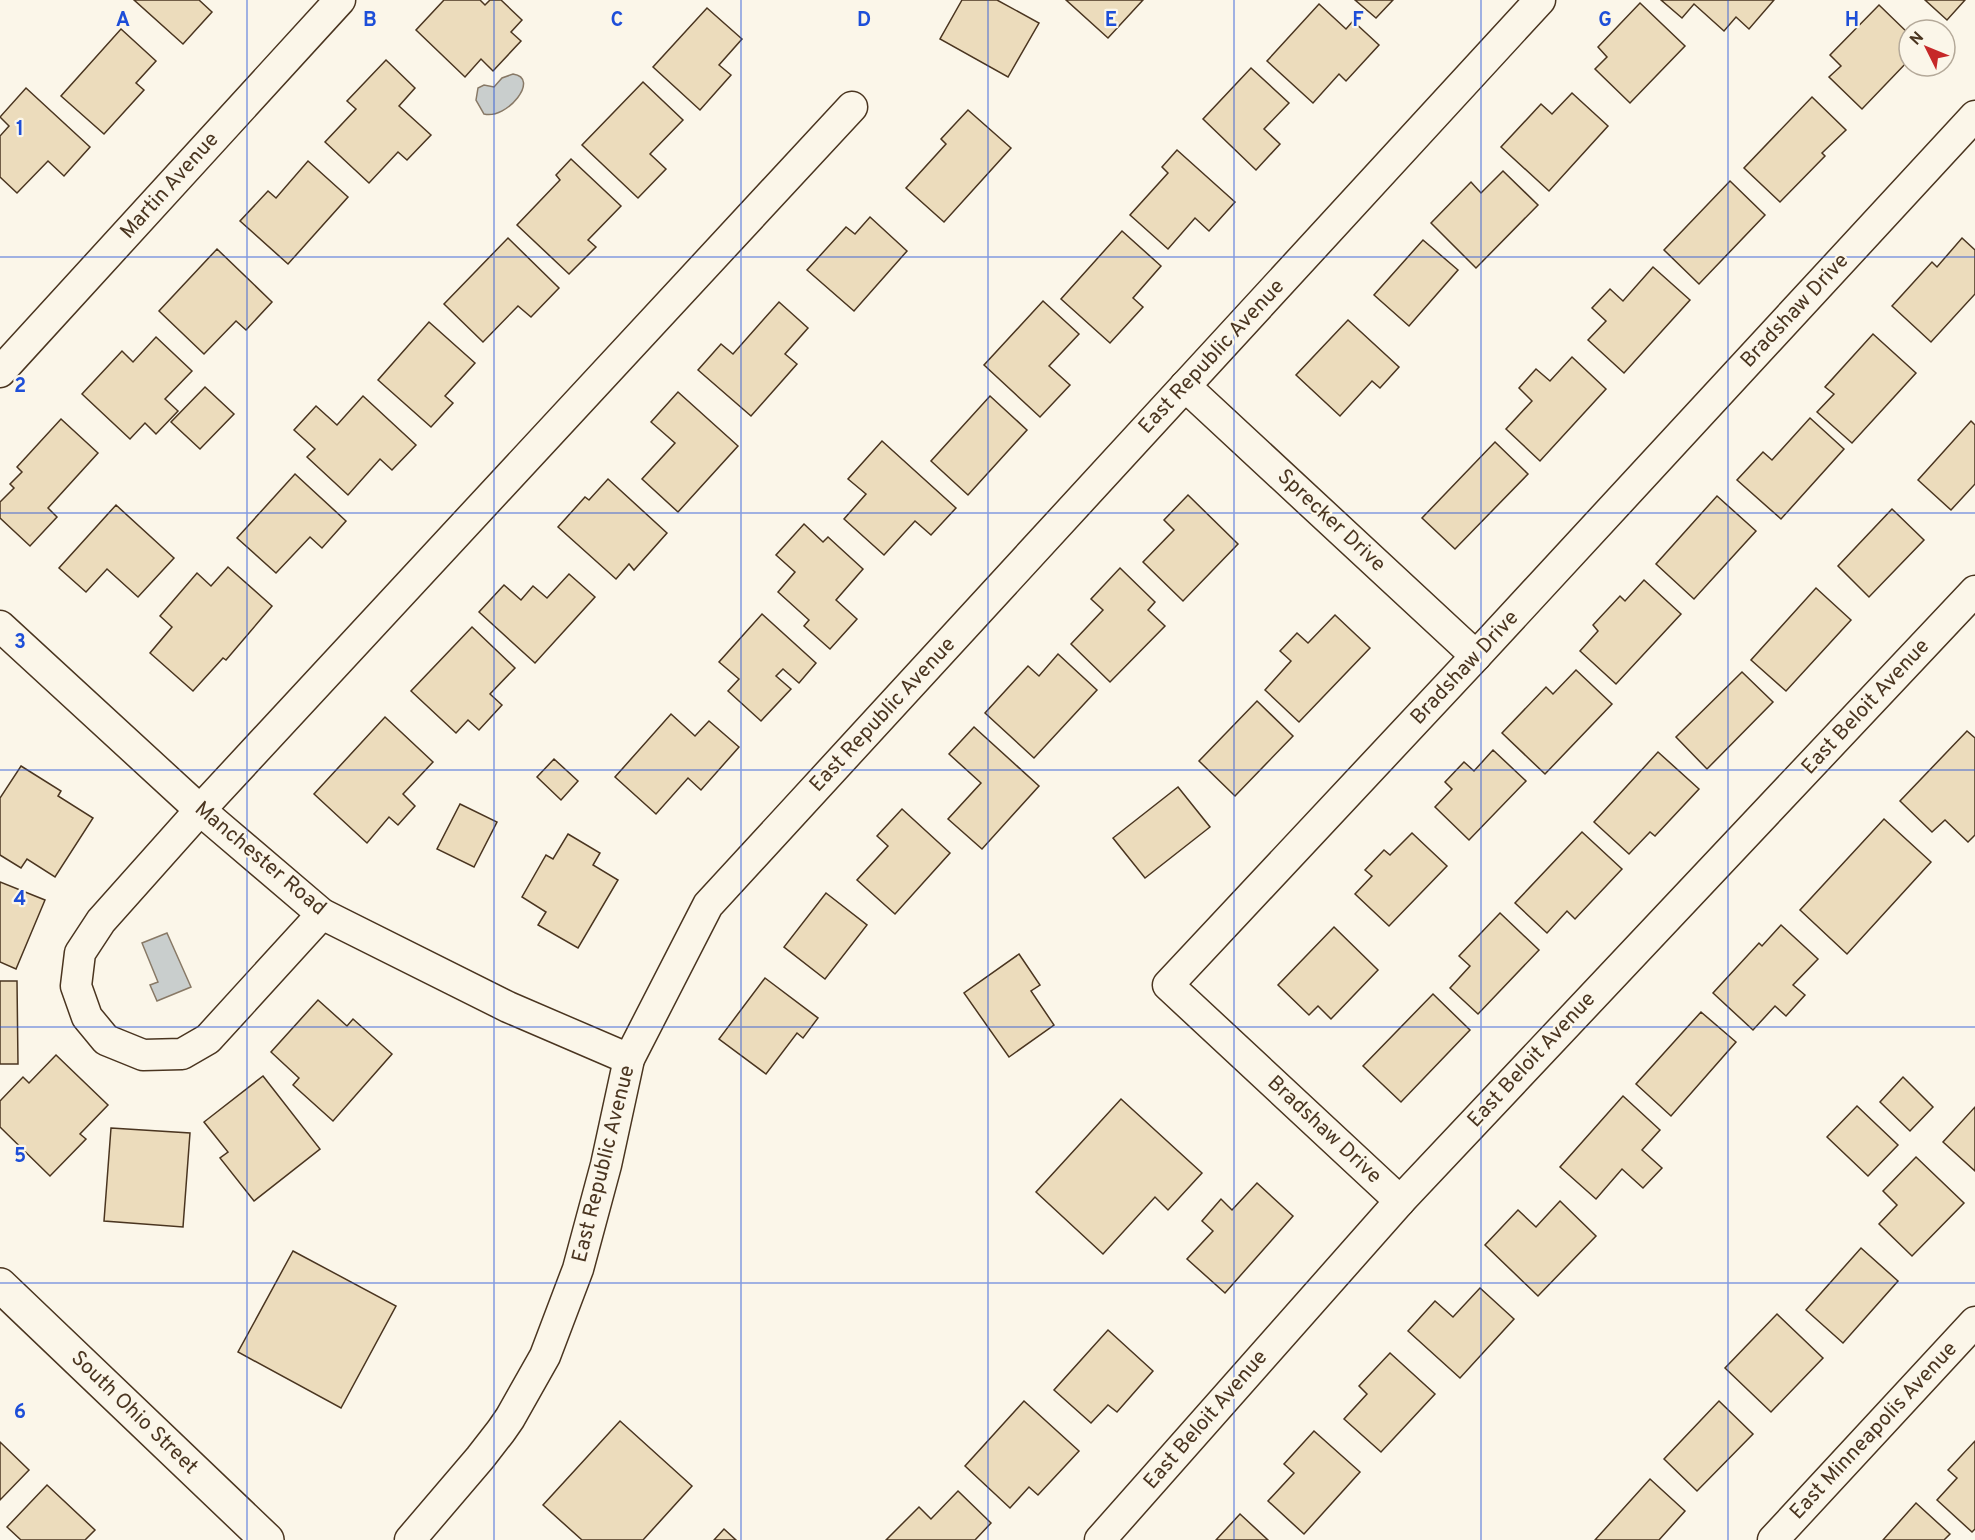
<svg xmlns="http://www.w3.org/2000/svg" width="1975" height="1540" font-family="Overpass,sans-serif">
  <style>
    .water { fill: #c9cecd; stroke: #887966; stroke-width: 1.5 }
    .building { fill: #ecdcbc; stroke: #4a3520; stroke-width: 1.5 }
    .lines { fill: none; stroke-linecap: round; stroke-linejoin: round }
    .street-casing { stroke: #4a3520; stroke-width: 33 }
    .secondary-casing { stroke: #4a3520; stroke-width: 36 }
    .street { stroke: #fbf6e9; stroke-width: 30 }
    .secondary { stroke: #fbf6e9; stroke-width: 33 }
    .grid { fill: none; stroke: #1d4ed8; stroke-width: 1.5; stroke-opacity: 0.55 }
    .labels { text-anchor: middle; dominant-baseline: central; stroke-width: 4.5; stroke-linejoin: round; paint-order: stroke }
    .street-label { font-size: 21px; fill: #4a3520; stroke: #fbf6e9 }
    .grid-label { font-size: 20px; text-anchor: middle; font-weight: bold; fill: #1d4ed8; stroke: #fbf6e9; stroke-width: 4.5; stroke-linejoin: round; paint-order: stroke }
  </style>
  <rect width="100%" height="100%" fill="#fbf6e9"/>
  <g class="water">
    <path d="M513,74C541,78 507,120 484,114L476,100L478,88L484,85L494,87L502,78Z"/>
    <polygon points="167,933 191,987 157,1001 150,985 158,982 142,943"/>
  </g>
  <g class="building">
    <polygon points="134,0 199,0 212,12 183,44"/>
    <polygon points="444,0 480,0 485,5 490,0 501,0 522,20 511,32 521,41 493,71 481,59 465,77 416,30"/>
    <polygon points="962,0 997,0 1039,23 1008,77 940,39"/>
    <polygon points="1066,0 1143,0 1108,38"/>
    <polygon points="1355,0 1393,0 1376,18"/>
    <polygon points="1661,0 1774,0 1749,29 1736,17 1724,31 1694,4 1682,18"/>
    <polygon points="1925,0 1965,0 1947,20"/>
    <polygon points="1640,3 1685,46 1630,103 1595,69 1607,57 1598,47"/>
    <polygon points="1319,4 1346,29 1353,21 1379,45 1346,81 1339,74 1313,103 1267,61"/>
    <polygon points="1879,5 1909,34 1909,60 1862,109 1829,77 1841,66 1830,55"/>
    <polygon points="707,8 742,39 719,65 731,75 700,110 653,67"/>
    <polygon points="121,29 156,61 136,83 144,90 104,134 61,96"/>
    <polygon points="386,60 415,88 399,106 431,135 407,160 398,152 369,183 325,142 356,109 347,101"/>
    <polygon points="1251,68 1289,103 1264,129 1280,144 1256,170 1203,119"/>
    <polygon points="643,82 683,120 650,154 666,169 638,198 582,145"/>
    <polygon points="26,88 90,147 64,176 48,161 17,193 0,177 0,136 9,126 0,117"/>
    <polygon points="1572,93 1608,126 1549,191 1501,147 1541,104 1552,114"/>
    <polygon points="1812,97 1846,130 1822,153 1825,156 1780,202 1744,168"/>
    <polygon points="968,110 1011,148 944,222 906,188 946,144 941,139"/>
    <polygon points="1177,150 1235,202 1209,231 1195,218 1168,249 1130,215 1168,173 1162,167"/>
    <polygon points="571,159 621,206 588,240 596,247 569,274 517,225 560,180 556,175"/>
    <polygon points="308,161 348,197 288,264 240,221 268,191 276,198"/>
    <polygon points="1503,171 1538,205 1476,268 1431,223 1471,182 1481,193"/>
    <polygon points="1730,181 1765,215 1699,284 1664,250"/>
    <polygon points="870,217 907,251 854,311 807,270 846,227 855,234"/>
    <polygon points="1122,231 1161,266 1133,298 1143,307 1110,343 1061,299"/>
    <polygon points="508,238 559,288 531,317 518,306 483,342 444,304"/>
    <polygon points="1962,238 1975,250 1975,294 1931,342 1892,306 1932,262 1937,267"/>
    <polygon points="1423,240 1458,270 1409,326 1374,295"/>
    <polygon points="217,249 272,302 246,330 236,321 204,354 159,311"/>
    <polygon points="1653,267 1690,300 1624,373 1588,340 1606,321 1592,308 1610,289 1623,301"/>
    <polygon points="1043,301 1079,334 1049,366 1070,385 1040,417 984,365"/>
    <polygon points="779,302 808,328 785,354 797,364 751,416 698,370 721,344 733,354"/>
    <polygon points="1348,320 1399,367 1380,388 1372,381 1340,416 1296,375"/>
    <polygon points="429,322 475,363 445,396 453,403 431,427 378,380"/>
    <polygon points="1873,334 1916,373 1852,443 1817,412 1834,394 1825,387"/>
    <polygon points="156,337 192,371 165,399 178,411 156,434 145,423 130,439 82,394 122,351 133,362"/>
    <polygon points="1572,357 1606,389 1540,461 1506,429 1532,401 1519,388 1536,369 1550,381"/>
    <polygon points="205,387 234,414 200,449 171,422"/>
    <polygon points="678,392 738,446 678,512 642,479 675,443 651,422"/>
    <polygon points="363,396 416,445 392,470 380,459 348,495 307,457 315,449 294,430 316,406 337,425"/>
    <polygon points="990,396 1027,430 968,495 931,461"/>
    <polygon points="1810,418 1844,449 1781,519 1737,480 1763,452 1772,460"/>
    <polygon points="61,419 98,453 48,508 57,517 30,546 0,518 0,502 14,488 10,484 22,472 17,467"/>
    <polygon points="1971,421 1975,425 1975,484 1951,510 1918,480"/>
    <polygon points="882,441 956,508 931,535 915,521 884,555 844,519 866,494 848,479"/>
    <polygon points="1495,442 1528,474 1455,549 1422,518"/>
    <polygon points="295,474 346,521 322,548 310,537 276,573 237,538"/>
    <polygon points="608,479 667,533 634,570 629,564 616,579 558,527 585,497 589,500"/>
    <polygon points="1188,495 1238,544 1183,601 1143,562 1174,530 1164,520"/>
    <polygon points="1717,496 1756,531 1694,599 1656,564"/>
    <polygon points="116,505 174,558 138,597 107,569 86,592 59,568"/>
    <polygon points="1892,509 1924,540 1869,597 1838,566"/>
    <polygon points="804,524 823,542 828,537 863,569 836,600 857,619 830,649 804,626 809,620 778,592 795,572 776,555"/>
    <polygon points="228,567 272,606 226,660 223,658 193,691 150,653 172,627 160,616 197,573 211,586"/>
    <polygon points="1120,568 1155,602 1148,610 1165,626 1110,682 1071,644 1103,610 1091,599"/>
    <polygon points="569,574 595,597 535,663 479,612 504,585 521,600 533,586 547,598"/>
    <polygon points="1644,580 1681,614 1616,684 1580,651 1598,631 1593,625 1620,596 1625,601"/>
    <polygon points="1816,588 1851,620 1786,691 1751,660"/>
    <polygon points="762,614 816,663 799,683 783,669 776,676 791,689 761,721 728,691 739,679 719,662"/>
    <polygon points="1335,615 1370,648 1299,722 1265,690 1291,661 1280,651 1297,633 1308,643"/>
    <polygon points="472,627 515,668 490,694 502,705 479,730 468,720 456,733 411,691"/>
    <polygon points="1058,654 1097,690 1034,758 985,713 1028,666 1039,676"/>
    <polygon points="1576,670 1612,704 1545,774 1502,733 1546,687 1553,694"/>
    <polygon points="1742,672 1773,702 1707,769 1676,737"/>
    <polygon points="1257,701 1293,736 1235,796 1199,761"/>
    <polygon points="671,714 695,736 709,721 739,747 701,790 688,778 656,814 615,777"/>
    <polygon points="385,717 433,762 403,794 415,806 398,825 389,817 367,843 314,794"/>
    <polygon points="974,727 1039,786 982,849 948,819 981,783 949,754"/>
    <polygon points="1967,731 1975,738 1975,835 1968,842 1945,820 1932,832 1900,801"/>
    <polygon points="1493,750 1526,781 1469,840 1435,807 1452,789 1445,782 1464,762 1474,771"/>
    <polygon points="1658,752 1699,789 1655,836 1650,832 1629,854 1594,822"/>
    <polygon points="554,759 578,781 561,800 537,777"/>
    <polygon points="21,766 61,791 58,796 93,818 55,877 27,859 21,868 0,855 0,798"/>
    <polygon points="1178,787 1210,827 1145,878 1113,838"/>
    <polygon points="460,804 497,822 474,867 437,849"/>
    <polygon points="902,809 950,853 895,914 857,880 888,846 877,836"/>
    <polygon points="1884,819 1931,862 1847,954 1800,910"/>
    <polygon points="1582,832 1622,869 1575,919 1567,911 1547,933 1515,903"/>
    <polygon points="1412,833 1447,866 1389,926 1355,894 1372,876 1365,870 1384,850 1390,855"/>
    <polygon points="568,834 600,853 593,865 618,880 578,948 538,925 546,912 522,897 546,855 553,859"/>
    <polygon points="0,882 45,900 16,969 0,962"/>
    <polygon points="826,893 867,925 825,979 784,947"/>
    <polygon points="1500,913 1539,950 1478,1014 1450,988 1470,966 1459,956"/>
    <polygon points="1781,925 1818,959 1793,985 1805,995 1786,1016 1775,1006 1753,1030 1713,993 1759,943 1762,946"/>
    <polygon points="1334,927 1378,970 1331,1019 1318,1006 1309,1015 1278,985"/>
    <polygon points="1019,954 1040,985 1031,991 1054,1025 1009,1057 964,993"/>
    <polygon points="765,978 818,1018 803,1038 797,1033 766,1074 719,1039"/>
    <polygon points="0,981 17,981 18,1064 0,1064"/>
    <polygon points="1433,994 1470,1030 1401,1102 1363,1066"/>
    <polygon points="318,1000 347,1026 353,1019 392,1054 333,1121 293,1085 299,1078 271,1052"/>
    <polygon points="1701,1012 1736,1042 1671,1116 1636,1084"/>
    <polygon points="56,1055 108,1105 80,1134 86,1139 50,1176 0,1127 0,1101 23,1077 29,1083"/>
    <polygon points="263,1076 320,1149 254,1201 220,1158 228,1152 204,1122"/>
    <polygon points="1903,1077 1933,1107 1910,1131 1880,1102"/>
    <polygon points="1623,1096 1660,1130 1642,1150 1662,1168 1643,1188 1622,1169 1596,1199 1560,1167"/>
    <polygon points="1121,1099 1202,1173 1168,1210 1155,1197 1103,1254 1036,1192"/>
    <polygon points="1857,1106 1898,1145 1868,1176 1827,1137"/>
    <polygon points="1975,1107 1975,1171 1943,1142"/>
    <polygon points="111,1128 190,1133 183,1227 104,1221"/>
    <polygon points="1916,1157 1964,1203 1912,1256 1879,1224 1897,1205 1883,1191"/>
    <polygon points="1257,1183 1293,1216 1225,1293 1187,1259 1213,1231 1202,1221 1221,1199 1232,1210"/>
    <polygon points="1560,1201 1596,1236 1538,1296 1485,1245 1518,1210 1536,1227"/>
    <polygon points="1861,1248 1898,1281 1843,1343 1806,1310"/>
    <polygon points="293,1251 396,1306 341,1408 238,1352"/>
    <polygon points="1480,1288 1514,1319 1460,1378 1408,1331 1435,1301 1453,1317"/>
    <polygon points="1777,1314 1823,1358 1771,1412 1725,1368"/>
    <polygon points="1108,1330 1153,1371 1117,1412 1108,1405 1091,1423 1054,1390"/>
    <polygon points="1390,1353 1435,1394 1381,1452 1344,1419 1367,1394 1359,1386"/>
    <polygon points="1024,1401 1079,1451 1038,1495 1029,1487 1010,1508 965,1466"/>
    <polygon points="1719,1401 1753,1434 1697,1491 1664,1459"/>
    <polygon points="620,1421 692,1486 643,1540 582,1540 543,1505"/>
    <polygon points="1314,1431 1360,1472 1304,1534 1268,1501 1294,1473 1284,1464"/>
    <polygon points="1975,1441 1975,1529 1972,1532 1937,1500 1957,1478 1948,1470"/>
    <polygon points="0,1442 29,1470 0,1500"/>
    <polygon points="1650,1479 1685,1511 1659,1540 1595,1540"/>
    <polygon points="47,1485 95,1530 85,1540 21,1540 7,1527"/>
    <polygon points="958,1491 991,1523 975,1540 886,1540 919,1507 931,1519"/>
    <polygon points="1916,1503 1950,1534 1944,1540 1883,1540"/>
    <polygon points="1240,1514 1268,1540 1216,1540"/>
    <polygon points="724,1529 736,1540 714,1540"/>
  </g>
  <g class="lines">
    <g class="street-casing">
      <g id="street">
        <polyline points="0,372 340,0"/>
        <polyline points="1185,386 1476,656"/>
        <polyline points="0,626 200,810 322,914 508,1007 629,1059"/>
        <polyline points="322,914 208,1039 182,1054 143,1055 106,1040 87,1017 76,986 80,953 101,921 200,810 852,107"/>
        <polyline points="1400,1201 1168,985 1476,656 1975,116"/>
        <polyline points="410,1540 480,1458 501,1431 510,1418 545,1356 578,1269 606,1165 629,1059 708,905 1540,0"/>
        <polyline points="1100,1540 1400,1201 1975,591"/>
        <polyline points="1773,1540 1975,1322"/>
      </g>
    </g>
    <g class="secondary-casing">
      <polyline id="secondary" points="0,1285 267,1540"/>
    </g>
    <use href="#street" class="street"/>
    <use href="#secondary" class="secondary"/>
  </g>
  <path class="grid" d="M247,0V1540M494,0V1540M741,0V1540M988,0V1540M1234,0V1540M1481,0V1540M1728,0V1540M0,257H1975M0,513H1975M0,770H1975M0,1027H1975M0,1283H1975"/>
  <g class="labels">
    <g class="street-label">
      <text transform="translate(170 186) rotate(-48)">Martin Avenue</text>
      <text transform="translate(1795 311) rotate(-47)">Bradshaw Drive</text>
      <text transform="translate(1212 357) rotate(-47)">East Republic Avenue</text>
      <text transform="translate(1331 521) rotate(43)">Sprecker Drive</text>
      <text transform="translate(1465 668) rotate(-47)">Bradshaw Drive</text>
      <text transform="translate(1866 707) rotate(-47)">East Beloit Avenue</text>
      <text transform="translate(883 715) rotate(-47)">East Republic Avenue</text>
      <text transform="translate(260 859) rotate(40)">Manchester Road</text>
      <text transform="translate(1532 1060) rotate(-47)">East Beloit Avenue</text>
      <text transform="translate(1324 1130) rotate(43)">Bradshaw Drive</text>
      <text transform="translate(604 1164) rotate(-76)">East Republic Avenue</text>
      <text transform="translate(134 1413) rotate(44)">South Ohio Street</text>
      <text transform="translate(1206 1420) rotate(-49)">East Beloit Avenue</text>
      <text transform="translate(1874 1431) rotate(-47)">East Minneapolis Avenue</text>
    </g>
  </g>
  <g class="grid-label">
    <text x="123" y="26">A</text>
    <text x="370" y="26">B</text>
    <text x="617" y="26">C</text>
    <text x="864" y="26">D</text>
    <text x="1111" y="26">E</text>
    <text x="1358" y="26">F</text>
    <text x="1605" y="26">G</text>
    <text x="1852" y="26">H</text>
    <text x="20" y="135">1</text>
    <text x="20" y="392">2</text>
    <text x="20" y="648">3</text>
    <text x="20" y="905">4</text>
    <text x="20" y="1162">5</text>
    <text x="20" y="1418">6</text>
  </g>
  <g transform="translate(1927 48) rotate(313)"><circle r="28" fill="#fbf6e9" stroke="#b4a999" stroke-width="1.5"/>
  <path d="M0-4.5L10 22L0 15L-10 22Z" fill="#c62828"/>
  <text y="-9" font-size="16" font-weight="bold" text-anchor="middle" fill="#4a3520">N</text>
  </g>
</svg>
